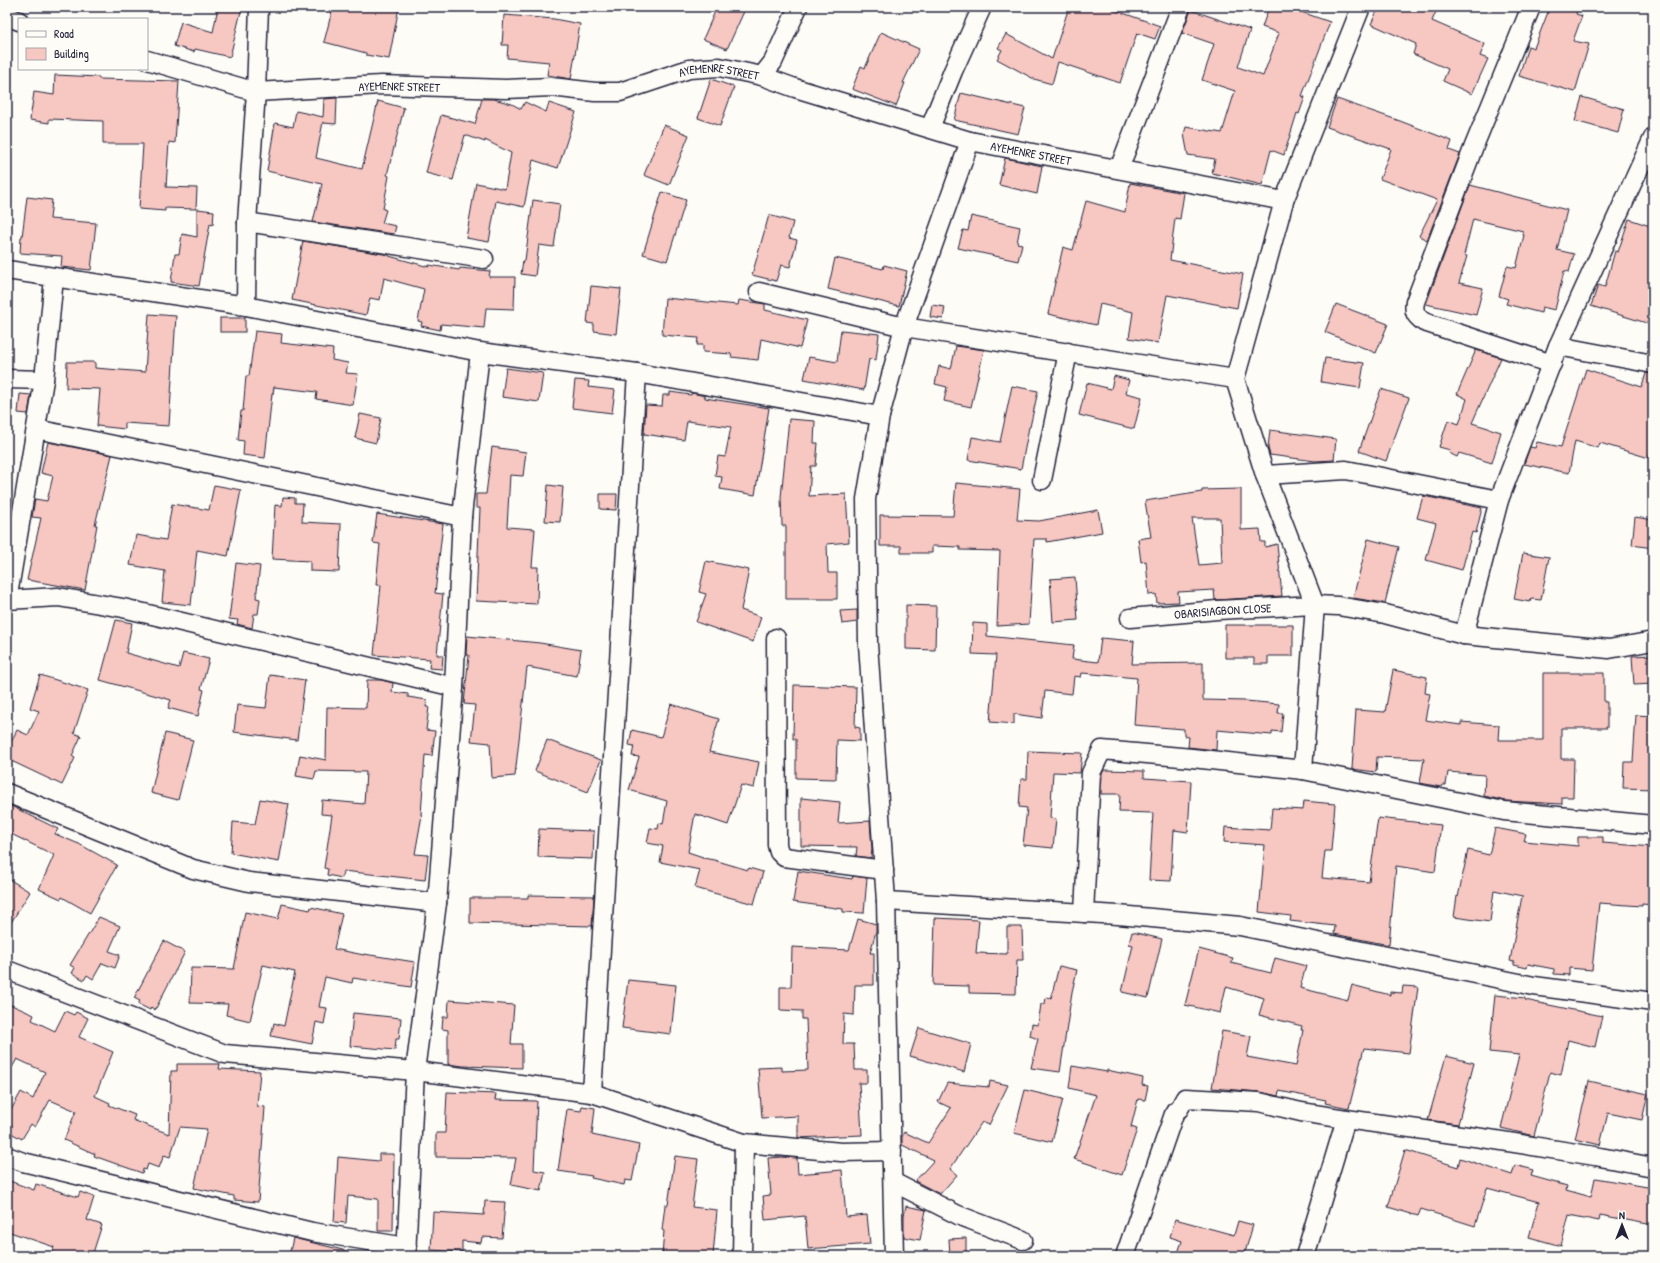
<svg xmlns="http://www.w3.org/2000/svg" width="1660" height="1263" font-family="'Patrick Hand',sans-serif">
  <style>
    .building { fill: #f7c7c2; stroke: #22223b; fill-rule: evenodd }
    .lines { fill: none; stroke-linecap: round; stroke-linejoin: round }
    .minor-casing { stroke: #22223b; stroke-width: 21 }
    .minor { stroke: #fdfcf7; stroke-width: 18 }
    .labels { text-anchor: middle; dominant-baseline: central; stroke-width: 4; stroke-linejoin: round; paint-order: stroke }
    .street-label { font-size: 12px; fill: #22223b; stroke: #fdfcf7 }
  </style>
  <rect width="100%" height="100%" fill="#fdfcf7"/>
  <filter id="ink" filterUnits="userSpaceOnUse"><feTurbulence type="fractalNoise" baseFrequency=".025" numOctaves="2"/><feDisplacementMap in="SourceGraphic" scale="8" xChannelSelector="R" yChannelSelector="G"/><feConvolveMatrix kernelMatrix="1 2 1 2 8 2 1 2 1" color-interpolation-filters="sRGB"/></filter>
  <g filter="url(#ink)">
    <g class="building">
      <polygon points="218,7 242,7 230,57 195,49 194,52 174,46 181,22 213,32"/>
      <polygon points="333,7 399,7 389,59 366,55 366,53 324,42"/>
      <polygon points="717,7 746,7 727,49 703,39"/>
      <polygon points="1069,7 1106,7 1160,26 1155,39 1137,33 1120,83 1058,62 1052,84 1034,79 997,59 1002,50 998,48 1006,34 1052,59"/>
      <polygon points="1269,7 1287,7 1330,22 1302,96 1305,97 1299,114 1297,113 1284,155 1271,150 1262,185 1212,173 1215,159 1188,155 1184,134 1186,127 1222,133 1235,91 1202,80 1214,44 1182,33 1191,10 1250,30 1238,67 1263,76 1279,33 1262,27"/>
      <polygon points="1379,7 1438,7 1432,21 1485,44 1480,56 1488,59 1472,94 1443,81 1448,69 1413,54 1416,44 1371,24"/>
      <polygon points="1550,7 1578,7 1576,14 1582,16 1573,41 1589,44 1575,92 1519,76 1528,46 1534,48"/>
      <polygon points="504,15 554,19 580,24 571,79 547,75 549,62 507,58 508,45 502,45"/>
      <polygon points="881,32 919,49 903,83 905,83 896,106 852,89 861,66 865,68"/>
      <polygon points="55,75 99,77 99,79 179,81 175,143 169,142 166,187 197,188 196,209 165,208 165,211 139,209 143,144 103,144 103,121 49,119 49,123 30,120 34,92 54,95"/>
      <polygon points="711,79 734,87 720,126 698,118"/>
      <polygon points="961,93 1025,108 1018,134 954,120"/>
      <polygon points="1582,97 1624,109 1618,133 1575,121"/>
      <polygon points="337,98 336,124 323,123 323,122 316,158 362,169 378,101 404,108 387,175 389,176 383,209 386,210 382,223 396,226 394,234 313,222 322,184 267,171 275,123 293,127 296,111 323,117 324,99"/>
      <polygon points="482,99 494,99 512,104 521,109 525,102 546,112 549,103 576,112 558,168 533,160 524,207 496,201 489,242 466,238 476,183 505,189 511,153 485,140 485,142 465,135 453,180 426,173 441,115 475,124"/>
      <polygon points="1337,99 1400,121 1452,141 1449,150 1460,154 1427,240 1419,236 1437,200 1380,179 1391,149 1327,127"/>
      <polygon points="664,125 689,135 669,185 644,175"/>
      <polygon points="1005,158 1042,166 1037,194 999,185"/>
      <polygon points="1130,183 1184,193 1180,219 1175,218 1170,260 1243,274 1237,308 1167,295 1158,343 1129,338 1133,312 1100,304 1096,325 1048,314 1063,247 1073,250 1086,201 1125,212"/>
      <polygon points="1470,185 1567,210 1557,250 1574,254 1569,272 1564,271 1555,310 1542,307 1541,313 1506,304 1508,299 1499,296 1507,266 1516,268 1524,235 1523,235 1523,231 1473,219 1464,255 1467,256 1459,283 1483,288 1476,315 1426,304"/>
      <polygon points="662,192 686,200 667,261 643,254"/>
      <polygon points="27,197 52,200 50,219 96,223 91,270 61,267 62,256 20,253 21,237 22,237"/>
      <polygon points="533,200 560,204 554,247 539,245 535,276 521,274 523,260 525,260"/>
      <polygon points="197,209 214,211 213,225 210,224 199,286 171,282 175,254 179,254 182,234 197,237"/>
      <polygon points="769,215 793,222 789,238 797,240 790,267 781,265 776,281 752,275"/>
      <polygon points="971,216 1020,227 1017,243 1022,244 1018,261 958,248 963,230 968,231"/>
      <polygon points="1629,219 1653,227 1653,325 1591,306 1598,285 1605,287 1615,251 1618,252"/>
      <polygon points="303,241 389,255 389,256 429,267 429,265 459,270 460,268 490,271 489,277 515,277 514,309 486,308 484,328 441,324 440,330 421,326 422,322 418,321 424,289 384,278 380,300 370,298 366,315 292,300"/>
      <polygon points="835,258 883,269 884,265 907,271 899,306 828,289"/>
      <polygon points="591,286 621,289 616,334 594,331 594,324 587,323"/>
      <polygon points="665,298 738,305 739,300 765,304 765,310 807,320 800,348 761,339 758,360 731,357 732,354 703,352 703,345 697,345 698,338 662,335"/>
      <polygon points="1336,304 1388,324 1376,353 1325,332"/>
      <polygon points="932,305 945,307 943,319 930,317"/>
      <polygon points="149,314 176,316 169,426 125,423 125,429 97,426 100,389 66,388 67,362 95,362 95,368 145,372"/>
      <rect x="220" y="318" width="25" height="14"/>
      <polygon points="841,330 879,334 876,360 869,359 864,390 804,379 809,357 837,362"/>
      <polygon points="255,331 282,334 281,343 333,349 332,360 348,363 346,373 358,374 353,405 316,399 317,392 274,387 273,394 272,394 265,458 243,455 244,441 238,440 241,411 243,411 246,376 249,376"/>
      <polygon points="956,346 984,350 971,407 944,401 947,387 935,384 939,366 951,369"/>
      <polygon points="1476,350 1501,358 1472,423 1501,432 1492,463 1459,453 1457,457 1449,453 1450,450 1439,447 1448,420 1459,424 1467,399 1457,394"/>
      <polygon points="1325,358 1364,363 1360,388 1321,382"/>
      <polygon points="506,368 543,373 539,402 502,397"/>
      <polygon points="1586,369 1642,387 1646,373 1653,374 1653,443 1649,458 1600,443 1598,448 1575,441 1569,473 1524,464 1530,447 1535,448 1537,442 1561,447"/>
      <polygon points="1114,376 1129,380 1126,393 1142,397 1134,429 1079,415 1087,383 1111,389"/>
      <polygon points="575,380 589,381 588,387 615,390 612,413 572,408"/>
      <polygon points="1012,386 1038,391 1030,427 1029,427 1021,469 968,460 972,437 1000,442"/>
      <polygon points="1381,389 1409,398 1386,461 1359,451"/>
      <polygon points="670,392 691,395 692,393 705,396 705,398 769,408 755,495 720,489 722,477 715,476 718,456 725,457 731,427 687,421 684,440 644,434 646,405 662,406 663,395 670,395"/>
      <polygon points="20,394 31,395 28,414 18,413"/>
      <polygon points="360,414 381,418 376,443 355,438"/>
      <polygon points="789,419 815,421 814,443 818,443 816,466 811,466 809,496 846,494 849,542 827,544 828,573 837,573 837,599 786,599 786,526 782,526 781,497"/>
      <polygon points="1270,430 1336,439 1334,460 1315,461 1270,455 1268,448"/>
      <polygon points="48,442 112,455 95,525 97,525 85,590 27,580 41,518 32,517 35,499 47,501 53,476 41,473"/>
      <polygon points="492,447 526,452 523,476 510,475 507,527 535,529 532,567 538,567 537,604 476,601 480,508 476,508 476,494 486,494"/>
      <polygon points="956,483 1020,489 1017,520 1039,521 1098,510 1102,532 1047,542 1047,539 1034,539 1029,624 997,626 1000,551 960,550 960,547 932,546 932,553 901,553 901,546 880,546 880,515 953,516"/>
      <polygon points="214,485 241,490 228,556 197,550 191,605 162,602 165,571 130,565 136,535 166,540 172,504 209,510"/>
      <polygon points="548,485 563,487 560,522 545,521"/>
      <path d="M1241,489V530L1260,529L1261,542H1265V547L1277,544L1282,596L1215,600L1214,590L1178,592L1179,602L1157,603L1156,594L1149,595L1146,561L1141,562L1138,539L1151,537L1145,501L1202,492V490ZM1192,518H1220L1222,563L1199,565Z"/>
      <polygon points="600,494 617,494 616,510 600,509"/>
      <polygon points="1423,496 1482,508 1476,533 1472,532 1462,570 1426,560 1436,523 1417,518"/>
      <polygon points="283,497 295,498 295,503 303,503 302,522 341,524 339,572 310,571 310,561 272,559 275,505 282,506"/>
      <polygon points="377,514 443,524 435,593 443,594 437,655 443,655 442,669 429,668 430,659 374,655 381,585 376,585 380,544 373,543"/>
      <polygon points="1635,517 1653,520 1653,548 1632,545"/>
      <polygon points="1368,539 1399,547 1385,603 1353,598"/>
      <polygon points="1523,553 1549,557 1541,600 1531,599 1530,602 1514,599"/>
      <polygon points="706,561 749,570 741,610 761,617 753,642 696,622 706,594 699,592"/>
      <polygon points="236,563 260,566 256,598 260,599 258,614 254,614 252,628 237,624 238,620 229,619"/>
      <polygon points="1075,577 1078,620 1053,622 1050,579"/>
      <polygon points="906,605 936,606 935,650 906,649"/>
      <polygon points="857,610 857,622 842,624 840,611"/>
      <polygon points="116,620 132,623 126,653 179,668 183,653 209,659 201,689 204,690 198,716 168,708 171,700 100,680"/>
      <polygon points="973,623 987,624 987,636 1074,645 1072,659 1098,662 1101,638 1134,641 1132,664 1203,663 1203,700 1246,701 1279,704 1278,713 1283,713 1281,732 1272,731 1272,735 1217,730 1216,750 1188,747 1189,737 1184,736 1184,729 1134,725 1137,678 1082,673 1081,677 1074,676 1072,694 1045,691 1042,718 1014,714 1014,724 990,722 996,655 972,654"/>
      <polygon points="1225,625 1293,625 1293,656 1268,656 1268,664 1254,664 1254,658 1225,658"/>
      <polygon points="467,636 540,643 581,650 577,676 527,667 515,776 492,778 490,743 471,741 475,705 464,704 469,655 466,655"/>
      <polygon points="1653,655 1653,684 1634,685 1632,656"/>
      <polygon points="1393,670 1427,677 1425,693 1430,694 1425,720 1461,725 1461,722 1499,725 1498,740 1543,740 1543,673 1604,673 1604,702 1607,702 1607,728 1561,728 1561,759 1574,759 1573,797 1562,797 1562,804 1506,801 1484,796 1485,775 1448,772 1446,785 1442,785 1441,787 1420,783 1424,759 1377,757 1376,772 1352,769 1356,710 1385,712"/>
      <polygon points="40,675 88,690 74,733 81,736 72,756 75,758 62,785 7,759 7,750 17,730 28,735 39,711 30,708"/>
      <polygon points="270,675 305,680 297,740 234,732 237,705 266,708"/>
      <polygon points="367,680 381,680 393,683 392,692 408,694 408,697 427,700 426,707 429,707 426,730 435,731 432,756 425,755 421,815 422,815 415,854 428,855 425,880 343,871 342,878 327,875 328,869 324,868 332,815 321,814 322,800 364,804 366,772 316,771 314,779 296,776 300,755 326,760 327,707 366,708"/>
      <polygon points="794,685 856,687 855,727 860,728 860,741 837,740 836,779 796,778 796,739 793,739"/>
      <polygon points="671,704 719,719 709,752 759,762 754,788 741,785 728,825 695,814 688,852 703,857 703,858 714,860 748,870 749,868 763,872 754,904 695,888 700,870 660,862 663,846 647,843 650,828 658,829 659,823 663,824 667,801 629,790 639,757 632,756 634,746 629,745 632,730 661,737"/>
      <polygon points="1636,715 1653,716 1653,789 1623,788 1624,762 1633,762"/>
      <polygon points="165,733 193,740 178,800 151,793"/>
      <polygon points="547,740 601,760 588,792 535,771"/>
      <polygon points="1028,751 1082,753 1080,773 1053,772 1050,818 1056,819 1053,848 1023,845 1027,808 1019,807 1021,779 1027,779"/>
      <polygon points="1104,770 1144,771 1144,778 1191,781 1188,832 1174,830 1171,881 1149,880 1153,813 1119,812 1120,794 1101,794 1102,774"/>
      <polygon points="801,798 840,802 838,823 870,821 872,849 871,858 856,856 857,847 801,846"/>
      <polygon points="260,799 289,804 279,862 231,853 233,822 255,824"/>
      <polygon points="1304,801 1335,804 1331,851 1325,851 1322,878 1369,882 1378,818 1441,825 1435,872 1396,866 1389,945 1334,934 1335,926 1290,921 1291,916 1259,912 1265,845 1224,842 1225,827 1270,830 1272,808 1303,810"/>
      <polygon points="7,804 58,829 55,834 79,844 117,865 90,913 62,897 61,899 39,889 54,855 7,832"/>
      <polygon points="1495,828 1526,834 1524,841 1578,846 1578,837 1603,837 1603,843 1653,847 1653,905 1642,904 1642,906 1599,903 1592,970 1569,968 1569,975 1554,974 1554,969 1528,964 1527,968 1514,965 1514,962 1510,961 1522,896 1494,890 1490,922 1454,917 1457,896 1458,897 1468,850 1489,855"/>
      <polygon points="539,829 594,831 593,859 538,857"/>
      <polygon points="798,871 852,879 853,876 867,878 864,913 843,912 843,909 793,902"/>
      <polygon points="7,878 30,892 7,929"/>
      <polygon points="528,895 594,896 592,926 470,923 470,898 528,898"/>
      <polygon points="282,904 310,910 311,907 342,914 334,949 364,955 364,954 415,962 411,987 353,978 352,983 325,977 319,1007 327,1008 324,1024 316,1022 312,1044 271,1036 274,1023 284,1026 295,972 263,965 250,1021 226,1015 228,1004 190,1003 191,968 234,969 245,912 278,919"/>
      <polygon points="99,917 120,926 109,951 120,955 115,968 102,963 93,979 87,975 84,980 72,973 75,968 70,965"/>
      <polygon points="935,918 979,920 976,953 1007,954 1007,927 1022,927 1023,960 1017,960 1016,994 969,993 969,986 933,985"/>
      <polygon points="858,919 876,924 876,931 870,953 874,953 874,985 855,985 854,1015 844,1014 843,1044 854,1044 855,1070 867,1070 867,1083 859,1083 862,1135 798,1138 798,1116 762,1118 758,1068 782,1067 782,1071 808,1070 806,1019 802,1019 802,1011 780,1010 780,987 791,987 792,947 849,950"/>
      <polygon points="1132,932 1162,939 1148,998 1122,992 1133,945 1129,944"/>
      <polygon points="164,941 185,952 155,1010 151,1007 150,1010 138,1004 140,1001 134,998"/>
      <polygon points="1199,949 1233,958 1231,963 1271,973 1275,958 1306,966 1300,988 1348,1000 1352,985 1390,995 1390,992 1402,993 1403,986 1418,987 1409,1053 1364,1048 1349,1108 1325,1103 1326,1100 1279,1091 1278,1096 1260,1092 1212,1088 1222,1031 1251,1036 1247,1057 1296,1066 1303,1030 1301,1030 1302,1026 1259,1015 1264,998 1226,987 1220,1013 1185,1005"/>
      <polygon points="1059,966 1077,970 1072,992 1060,1072 1031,1068 1038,1039 1030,1036 1032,1024 1038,1025 1041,1004 1045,1004 1046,997 1051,998"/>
      <polygon points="628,980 676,985 671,1034 622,1028"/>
      <polygon points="1495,995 1525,998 1525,1000 1602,1016 1595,1047 1568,1040 1561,1075 1550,1072 1534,1136 1501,1128 1519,1055 1489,1052"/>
      <polygon points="449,1000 514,1005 511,1044 522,1044 522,1068 463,1066 448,1064 448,1030 442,1029 443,1017 448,1017"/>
      <polygon points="7,1003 34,1015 32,1020 55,1031 65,1011 74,1015 76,1012 88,1018 79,1037 113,1052 95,1096 110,1103 109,1105 135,1115 133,1120 169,1134 171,1071 177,1071 177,1064 220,1064 219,1069 260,1071 257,1106 265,1107 258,1202 234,1200 234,1196 194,1188 207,1129 180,1127 170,1157 164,1155 159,1168 148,1164 146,1170 143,1169 142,1173 94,1156 95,1154 64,1140 76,1111 50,1100 35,1127 31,1124 22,1139 9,1132 12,1125 7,1122 7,1117 21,1092 33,1099 45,1072 17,1059 7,1076"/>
      <polygon points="353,1013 401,1018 399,1039 396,1039 395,1050 350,1046"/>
      <polygon points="919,1028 971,1044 964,1072 910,1056"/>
      <polygon points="1446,1056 1474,1063 1458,1124 1428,1120"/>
      <polygon points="1072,1066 1107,1072 1107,1070 1143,1078 1142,1085 1148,1086 1145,1100 1138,1099 1131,1127 1137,1129 1122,1175 1074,1159 1096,1095 1069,1088"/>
      <polygon points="990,1081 1008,1085 989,1125 982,1122 950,1169 957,1175 940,1194 917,1182 915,1181 934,1160 902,1145 902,1137 904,1132 928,1143 951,1108 938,1102 947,1083 989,1087"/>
      <polygon points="1589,1081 1648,1094 1642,1120 1608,1113 1600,1145 1575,1139"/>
      <polygon points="1025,1090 1063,1099 1052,1142 1014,1133"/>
      <polygon points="447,1092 496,1094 495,1100 537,1101 534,1170 545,1172 541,1191 511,1185 516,1158 436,1157 436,1133 445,1133"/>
      <polygon points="582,1106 595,1108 592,1135 639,1145 632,1181 625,1180 624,1185 591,1178 592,1176 558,1171 567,1109 581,1111"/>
      <polygon points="1405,1150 1458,1167 1460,1158 1512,1175 1515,1165 1533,1170 1531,1176 1567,1186 1566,1190 1591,1197 1595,1178 1653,1188 1653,1225 1600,1215 1599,1221 1569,1215 1561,1246 1529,1237 1539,1202 1487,1188 1475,1226 1421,1209 1418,1216 1388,1207"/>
      <polygon points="379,1154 394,1154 393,1231 378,1231 378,1199 348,1196 346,1223 334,1222 338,1157 379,1161"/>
      <polygon points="675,1156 698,1159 692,1207 717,1210 713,1256 662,1256 664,1231 662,1230 665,1205 668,1205"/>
      <polygon points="782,1157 797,1158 798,1174 842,1170 846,1217 867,1215 870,1244 808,1249 805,1216 765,1220 763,1196 771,1195 768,1158"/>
      <polygon points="7,1180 34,1190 36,1184 78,1197 80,1192 94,1197 87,1220 102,1225 92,1256 51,1256 54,1247 7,1231"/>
      <polygon points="485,1201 505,1202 502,1238 482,1237 481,1243 462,1241 462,1252 431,1250 433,1212 484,1215"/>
      <polygon points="906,1206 926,1210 920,1240 904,1237 904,1216"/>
      <polygon points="1175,1219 1234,1235 1238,1221 1253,1225 1244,1256 1177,1256 1182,1241 1170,1237"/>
      <polygon points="293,1238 347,1251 346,1256 289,1256"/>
      <polygon points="966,1238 966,1256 950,1256 949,1239"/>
    </g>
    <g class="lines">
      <g class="minor-casing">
        <g id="minor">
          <path d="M1531,7L1474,146L1415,302C1413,313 1416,316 1424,322L1552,364"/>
          <polyline points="7,16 19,21"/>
          <path id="s1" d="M147,60L256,92L381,85L506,89L551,87L595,92H620L689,69L719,67L762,76L795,88L970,141L1284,201"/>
          <polyline points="762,76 773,62 798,7"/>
          <polyline points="930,128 953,71 982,7"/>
          <polyline points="1119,169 1181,7"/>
          <polyline points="247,222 484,259"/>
          <polyline points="7,270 246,306 480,352 637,373 880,416"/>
          <polyline points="759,292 904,327 1235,379"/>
          <polyline points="246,306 247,222 256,92 259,7"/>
          <polyline points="1558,346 1653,364"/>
          <polyline points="7,379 44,380"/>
          <polyline points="36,429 462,517"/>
          <polyline points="1265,475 1346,470 1499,500"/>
          <polyline points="1042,480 1068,352"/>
          <polyline points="7,600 58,597 123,608 454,687"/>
          <polyline points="7,601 44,380 54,278"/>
          <path id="s2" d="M1130,618L1217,610L1315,605L1338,606L1385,614L1464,635L1609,649L1653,641"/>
          <polyline points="1464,635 1499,500 1558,346 1653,138"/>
          <polyline points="776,638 777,845 779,852 784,857 884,870"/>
          <polyline points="1303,770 1315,605 1265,475 1235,379 1284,201 1361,7"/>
          <polyline points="7,793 193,869 249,882 437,903"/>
          <polyline points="886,901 1118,915 1240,926 1534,986 1653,1002"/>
          <polyline points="1084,913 1091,773 1102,750 1192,758 1303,770 1504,811 1653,825"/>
          <polyline points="7,970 225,1054 415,1071 592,1093 744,1143 841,1152 892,1151"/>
          <polyline points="592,1093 637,373"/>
          <polyline points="7,1156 23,1162 312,1232 407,1247"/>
          <polyline points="893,1182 958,1215 1023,1240"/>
          <polyline points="1126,1253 1175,1111 1179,1109 1185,1098 1259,1102 1301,1112 1346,1119 1489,1139 1595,1156 1653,1167"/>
          <polyline points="406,1256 415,1071 437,903 454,687 462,517 480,352"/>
          <polyline points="742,1256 744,1143"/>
          <polyline points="894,1256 886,901 868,644 866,499 880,416 904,327 970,141"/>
          <polyline points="1305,1256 1346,1119"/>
        </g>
      </g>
      <use href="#minor" class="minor"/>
    </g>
  </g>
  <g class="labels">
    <g class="street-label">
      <text stroke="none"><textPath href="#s1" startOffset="581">AYEMENRE STREET</textPath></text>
      <text stroke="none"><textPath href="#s1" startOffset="257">AYEMENRE STREET</textPath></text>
      <text stroke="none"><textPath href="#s1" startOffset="905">AYEMENRE STREET</textPath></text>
      <text stroke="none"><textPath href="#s2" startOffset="93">OBARISIAGBON CLOSE</textPath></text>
    </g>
  </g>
  <rect width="1660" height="1263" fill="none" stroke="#fdfcf7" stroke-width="24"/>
  <rect x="12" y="12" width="1636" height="1239" fill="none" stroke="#22223b" stroke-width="1.5" filter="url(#ink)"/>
  <rect x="18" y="18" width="130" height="52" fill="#fdfcf7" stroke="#a5a5ac"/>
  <rect x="26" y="31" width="20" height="6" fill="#fdfcf7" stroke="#a5a5ac"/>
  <text x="54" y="38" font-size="12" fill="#22223b">Road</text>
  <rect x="26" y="48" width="20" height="12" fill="#f7c7c2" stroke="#a5a5ac"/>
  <text x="54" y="58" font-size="12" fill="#22223b">Building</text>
  <g transform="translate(1622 1225)" stroke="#fdfcf7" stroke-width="3" paint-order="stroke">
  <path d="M0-3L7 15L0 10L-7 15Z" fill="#22223b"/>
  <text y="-6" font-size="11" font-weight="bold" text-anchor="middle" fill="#22223b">N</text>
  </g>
</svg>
